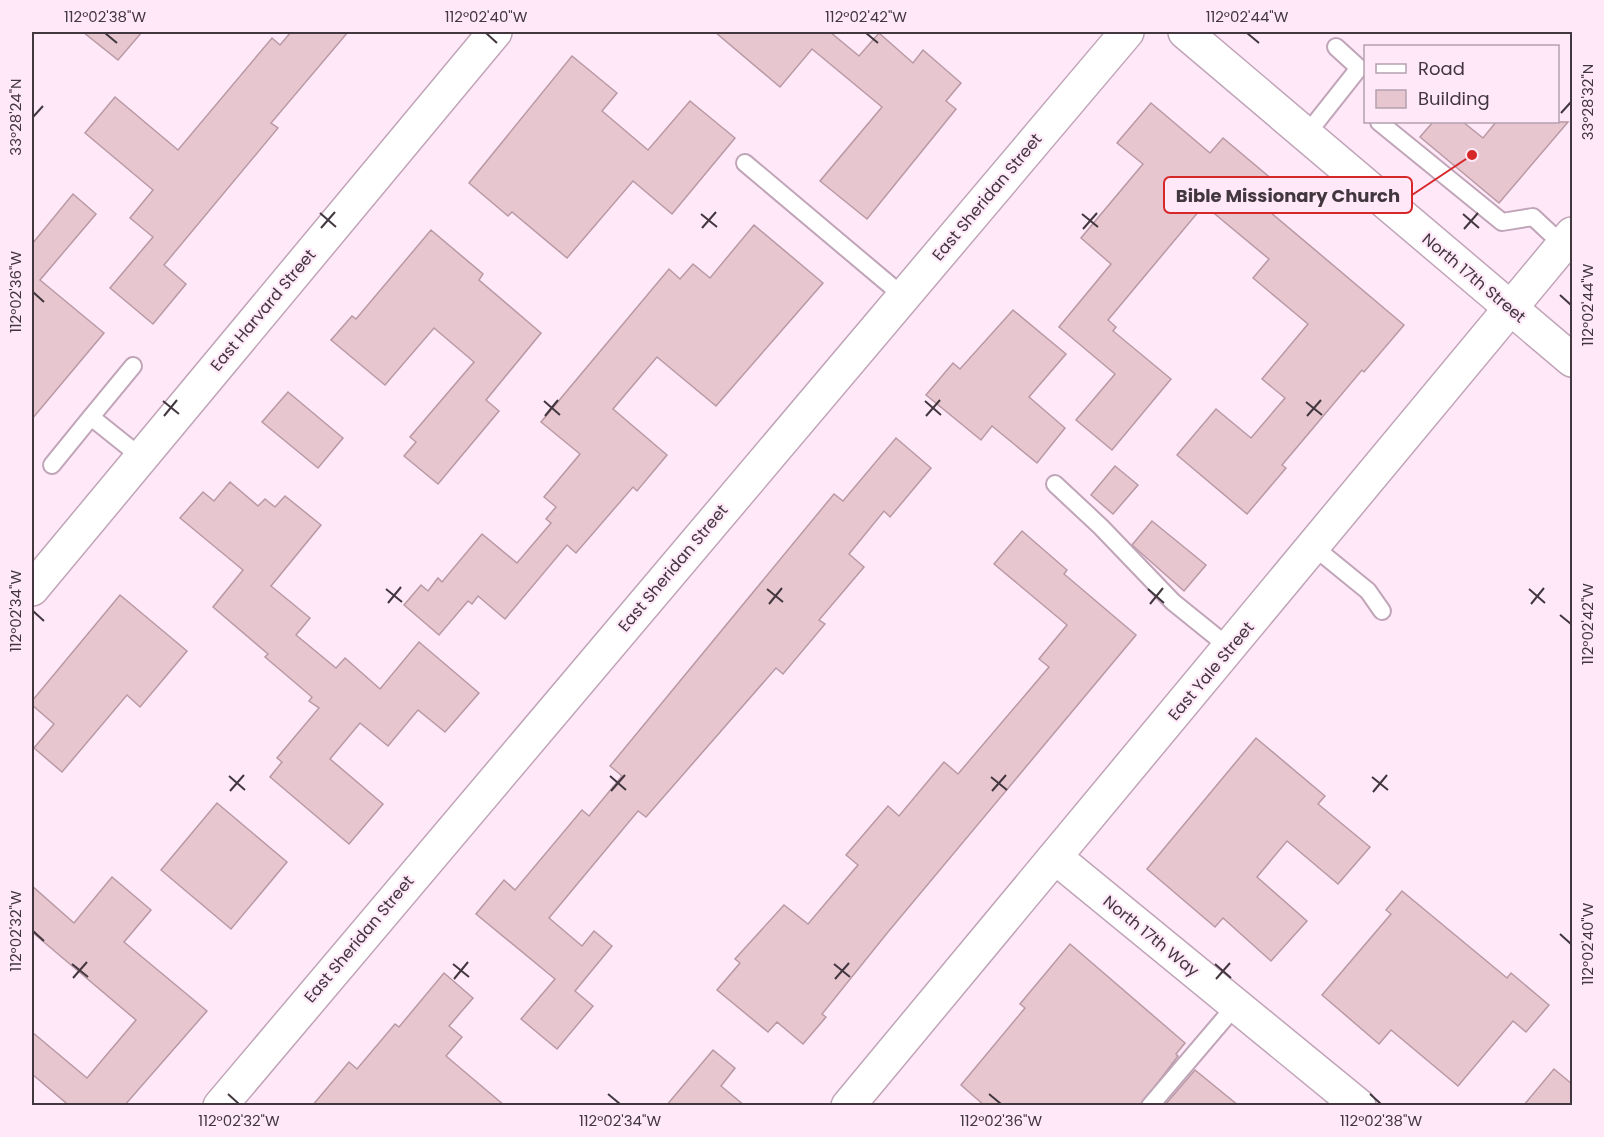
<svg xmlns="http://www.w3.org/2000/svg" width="1604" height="1137" font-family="Poppins,sans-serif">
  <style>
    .building { fill: #e7c6d0; stroke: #b999a3; stroke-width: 1.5 }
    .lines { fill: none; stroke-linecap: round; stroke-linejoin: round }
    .lane-casing { stroke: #c0a5b8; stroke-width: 20 }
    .street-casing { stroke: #c0a5b8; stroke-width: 36 }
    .lane { stroke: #fff; stroke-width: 16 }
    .street { stroke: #fff; stroke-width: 33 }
    .ticks { fill: none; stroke: #42373f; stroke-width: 2 }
    .labels { text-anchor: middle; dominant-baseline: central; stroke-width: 4.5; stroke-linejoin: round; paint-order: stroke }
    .street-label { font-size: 16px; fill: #42373f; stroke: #ffe8f8 }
    .leader { fill: none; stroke: #d62828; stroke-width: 2 }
    .callout-dot { fill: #d62828; stroke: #ffe8f8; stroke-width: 2 }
    .callout { fill: #ffe8f8; stroke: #d62828; stroke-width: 2 }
    .callout-label { font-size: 18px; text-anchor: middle; font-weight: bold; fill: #42373f }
    .neatline { fill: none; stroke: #42373f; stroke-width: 2 }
    .ticks-label { font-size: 15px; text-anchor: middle; fill: #42373f }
  </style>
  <rect width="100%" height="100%" fill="#ffe8f8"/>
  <g class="building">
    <polygon points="83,32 142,32 118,60"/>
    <polygon points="291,32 348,32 271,123 278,128 164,265 186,284 153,324 110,288 153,237 130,218 153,190 85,133 115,97 178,150 272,38 280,45"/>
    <polygon points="715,32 830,32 859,56 879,33 913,63 923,50 961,83 946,101 956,109 867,219 820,181 882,107 812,49 780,87"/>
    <polygon points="572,56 617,93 602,111 648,150 690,101 735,138 672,214 633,181 567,258 512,212 508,216 469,183"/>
    <polygon points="1151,103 1210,153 1223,138 1280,186 1263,206 1404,325 1364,372 1362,370 1282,465 1286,468 1247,514 1177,455 1216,409 1251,438 1285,398 1262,379 1308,324 1253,278 1269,259 1204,205 1108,320 1116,327 1113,331 1171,379 1112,450 1076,420 1115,374 1059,327 1111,264 1081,238 1143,164 1117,143"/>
    <polygon points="1433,122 1463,122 1483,138 1496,122 1568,122 1499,203 1420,137"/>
    <polygon points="73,194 96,214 40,280 104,333 32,419 32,244"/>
    <polygon points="754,225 823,283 716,406 657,357 613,409 667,455 637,491 633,487 576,553 567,545 505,619 478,596 472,604 468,601 439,635 404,605 421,585 428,591 438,578 442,582 482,534 517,563 551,523 546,519 556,507 544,497 580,454 541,422 669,269 680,279 693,264 710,278"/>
    <polygon points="431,230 483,274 479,280 541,333 486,400 499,411 438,484 404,456 416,442 410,437 474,362 434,328 385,385 331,340 352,316 356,319"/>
    <polygon points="1013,310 1066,354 1029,397 1065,428 1037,463 992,426 981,440 926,395 953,363 960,369"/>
    <polygon points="288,392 343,438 318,468 262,422"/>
    <polygon points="896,438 931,468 890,517 884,511 849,554 864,567 819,620 825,624 783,674 776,668 646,817 638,811 549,918 582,946 594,931 612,946 575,991 593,1006 557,1049 521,1019 555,979 476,914 504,880 515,890 582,810 589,816 622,776 610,766 834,494 843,501"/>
    <polygon points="1115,466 1138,485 1113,514 1091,495"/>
    <polygon points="230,482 258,506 265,499 275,507 285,496 321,525 271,586 310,618 296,635 336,668 345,658 380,689 419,642 479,693 445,732 418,710 388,746 360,723 330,759 383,804 349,844 270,777 282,762 277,758 319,708 309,701 312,697 265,657 268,654 213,607 243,570 180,518 203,492 214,501"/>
    <polygon points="1152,521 1206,565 1184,591 1132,545"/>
    <polygon points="1022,531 1067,570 1064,574 1136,635 888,932 822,1014 826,1017 803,1044 777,1022 768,1032 717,990 740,963 735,959 784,905 808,924 858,865 846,855 888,806 899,816 944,762 958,774 1049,667 1039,659 1067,625 994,564"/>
    <polygon points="120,595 187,651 140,707 127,695 62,772 34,748 54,724 32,705 32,701"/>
    <polygon points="1256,738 1325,796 1318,804 1370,847 1338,884 1287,841 1257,877 1307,921 1271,961 1223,918 1215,927 1147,869"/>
    <polygon points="217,803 287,862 231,929 161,870"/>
    <polygon points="112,877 151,910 124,942 207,1011 124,1106 64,1106 66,1103 32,1074 32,1032 87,1078 136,1020 32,932 32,886 74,923"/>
    <polygon points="1402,891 1507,978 1511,973 1549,1005 1526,1032 1513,1021 1458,1086 1391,1030 1379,1044 1322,995 1391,914 1386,910"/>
    <polygon points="1070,944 1185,1043 1176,1054 1178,1056 1140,1106 985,1106 961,1085 1025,1008 1020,1004"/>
    <polygon points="444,973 473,998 449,1026 462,1037 446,1056 505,1106 312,1106 349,1062 357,1069 395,1024 399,1027"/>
    <polygon points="713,1050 735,1068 721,1086 745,1106 666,1106"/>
    <polygon points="1554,1069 1572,1084 1572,1106 1523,1106"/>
    <polygon points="1195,1070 1239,1106 1164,1106"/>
  </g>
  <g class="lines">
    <g class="lane-casing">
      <g id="lane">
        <polyline points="1379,122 1502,222 1533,217 1563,245"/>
        <polyline points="1306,135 1359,68 1336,47"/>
        <polyline points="745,163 903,296"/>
        <polyline points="91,417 133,366"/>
        <polyline points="52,465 91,417 141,457"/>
        <polyline points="1055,484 1101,527 1173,602 1230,648"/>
        <polyline points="1314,547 1368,591 1382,611"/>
        <polyline points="1150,1106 1236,1005"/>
      </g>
    </g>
    <g class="street-casing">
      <g id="street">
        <polyline points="1185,32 1572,360"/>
        <polyline points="32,589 495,32"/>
        <polyline points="1055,857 1359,1106"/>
        <polyline points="220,1106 1127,32"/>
        <polyline points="848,1106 1572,234"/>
      </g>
    </g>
    <use href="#lane" class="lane"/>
    <use href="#street" class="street"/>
  </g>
  <path class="ticks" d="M105,33L117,43M486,33L497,43M866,33L878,43M1247,33L1259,43M1561,113L1571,102M33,117L43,106M320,213L336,227M701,214L717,227M1082,214L1098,227M1463,214L1479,228M321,228L335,212M702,228L716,212M1083,229L1097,213M1464,229L1478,213M33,292L44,302M1560,295L1571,305M163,401L179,414M544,401L560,415M925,401L941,415M1306,402L1322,415M164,416L177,400M545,416L558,400M926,416L940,400M1307,416L1321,400M386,589L402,602M767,589L783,602M1148,589L1164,603M1529,589L1545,603M388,603L401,587M769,604L782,588M1150,604L1163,588M1531,604L1544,588M33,611L44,621M1560,615L1571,624M229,776L245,790M610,776L626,790M991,777L1007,790M1372,777L1388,790M230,791L244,775M611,791L625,775M992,791L1006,775M1373,792L1387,775M33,931L44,941M1560,934L1571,944M72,964L88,977M453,964L469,977M834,964L850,977M1215,964L1231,978M73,978L87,962M454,979L468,962M835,979L849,963M1216,979L1230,963M228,1094L239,1104M608,1094L620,1104M989,1094L1001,1104M1370,1094L1381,1104"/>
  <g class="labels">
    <g class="street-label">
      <text transform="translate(987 197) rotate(-50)">East Sheridan Street</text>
      <text transform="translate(1474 278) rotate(40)">North 17th Street</text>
      <text transform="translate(263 310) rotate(-50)">East Harvard Street</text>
      <text transform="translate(673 568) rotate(-50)">East Sheridan Street</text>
      <text transform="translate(1211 671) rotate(-50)">East Yale Street</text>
      <text transform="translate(1151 936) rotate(39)">North 17th Way</text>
      <text transform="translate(359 939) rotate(-50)">East Sheridan Street</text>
    </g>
  </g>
  <path class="leader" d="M1472 155L1412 195"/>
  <circle class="callout-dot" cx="1472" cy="155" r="6"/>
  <rect class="callout" x="1164" y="177" width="248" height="36" rx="6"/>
  <g class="callout-label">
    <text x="1288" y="202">Bible Missionary Church</text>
  </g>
  <rect width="1604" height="1137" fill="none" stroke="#ffe8f8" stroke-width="66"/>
  <rect x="1364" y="45" width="195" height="78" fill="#ffe8f8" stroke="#b3a1ae" stroke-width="1.5"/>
  <rect x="1376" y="64" width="30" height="9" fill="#ffffff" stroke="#b3a1ae" stroke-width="1.5"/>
  <text x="1418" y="75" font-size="18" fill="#42373f">Road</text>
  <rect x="1376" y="90" width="30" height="18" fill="#e7c6d0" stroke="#b3a1ae" stroke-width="1.5"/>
  <text x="1418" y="105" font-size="18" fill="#42373f">Building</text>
  <rect x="33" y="33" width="1538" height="1071" class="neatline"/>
  <g class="ticks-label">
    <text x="105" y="22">112°02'38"W</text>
    <text x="486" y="22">112°02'40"W</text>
    <text x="866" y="22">112°02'42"W</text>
    <text x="1247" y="22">112°02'44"W</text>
    <text transform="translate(1588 102) rotate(-90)" y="5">33°28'32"N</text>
    <text transform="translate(16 117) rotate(-90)" y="5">33°28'24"N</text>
    <text transform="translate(16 292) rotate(-90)" y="5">112°02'36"W</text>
    <text transform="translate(1588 305) rotate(-90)" y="5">112°02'44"W</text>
    <text transform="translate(16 611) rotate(-90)" y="5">112°02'34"W</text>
    <text transform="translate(1588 624) rotate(-90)" y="5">112°02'42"W</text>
    <text transform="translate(16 931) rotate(-90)" y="5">112°02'32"W</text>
    <text transform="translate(1588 944) rotate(-90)" y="5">112°02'40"W</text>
    <text x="239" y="1126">112°02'32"W</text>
    <text x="620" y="1126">112°02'34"W</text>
    <text x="1001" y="1126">112°02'36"W</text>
    <text x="1381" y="1126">112°02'38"W</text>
  </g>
</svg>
